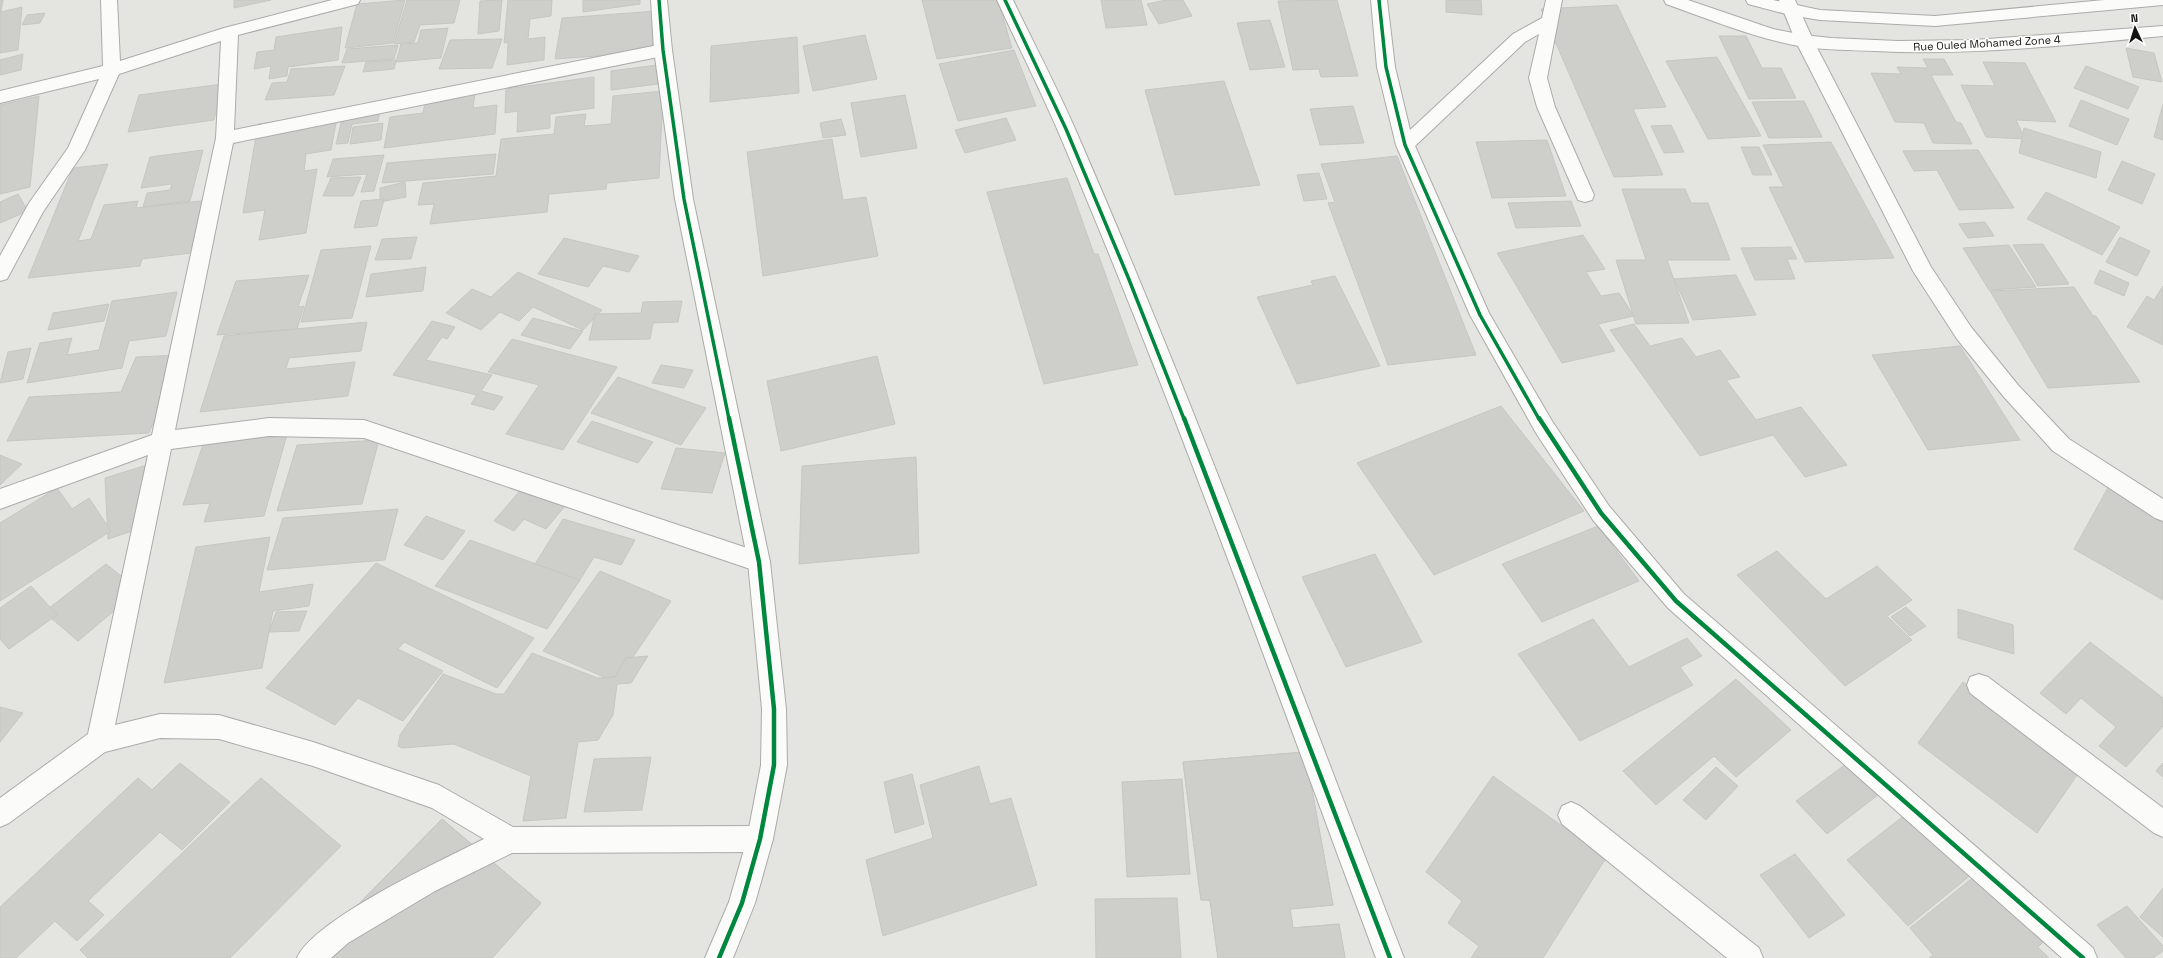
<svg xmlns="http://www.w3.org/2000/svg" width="2163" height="958" font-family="'Space Grotesk',sans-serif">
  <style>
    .building { fill: #cececb; stroke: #c6c6c3 }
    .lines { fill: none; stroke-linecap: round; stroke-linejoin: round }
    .minor-casing { stroke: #abaca9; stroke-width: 2 }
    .tertiary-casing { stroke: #abaca9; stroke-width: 2 }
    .minor { fill: #fbfbfa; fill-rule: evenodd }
    .tertiary { fill: #fbfbfa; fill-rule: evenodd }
    .cycleway-far1-casing { stroke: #fff; stroke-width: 5.5 }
    .cycleway-casing { stroke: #fff; stroke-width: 7 }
    .cycleway-far1 { stroke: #00873e; stroke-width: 3.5 }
    .cycleway { stroke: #00873e; stroke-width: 4.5 }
    .labels { text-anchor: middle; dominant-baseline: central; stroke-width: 3; stroke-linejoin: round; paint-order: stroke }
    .far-street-label { font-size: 11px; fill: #141512; stroke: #fff }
  </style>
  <rect width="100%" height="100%" fill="#e4e5e1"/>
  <g class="building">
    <polygon points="0,0 3,0 1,12 22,7 18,50 0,53"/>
    <polygon points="234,0 271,0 234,8"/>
    <polygon points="405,0 393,43 345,48 357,4"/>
    <polygon points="407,0 460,0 454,23 420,25 414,42 394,44"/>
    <polygon points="502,0 499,31 478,34 480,1"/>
    <polygon points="508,0 552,0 551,16 530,19 528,39 545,37 544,60 507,65 508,42 504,43"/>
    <polygon points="583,0 640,0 640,4 583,12"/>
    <polygon points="922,0 998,0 1012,48 937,59"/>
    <polygon points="1101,0 1141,0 1147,25 1106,28"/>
    <polygon points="1166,0 1183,0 1192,16 1159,24 1147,4"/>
    <polygon points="1337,0 1358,76 1321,77 1319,69 1293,70 1278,1"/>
    <polygon points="1446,0 1481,0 1482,15 1446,12"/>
    <polygon points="1617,5 1666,107 1633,109 1663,175 1614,177 1541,9"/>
    <polygon points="657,11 652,52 555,59 562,18"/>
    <polygon points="45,13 40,23 22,25 27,15"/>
    <polygon points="1270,20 1285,67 1250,70 1237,23"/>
    <polygon points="342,27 338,60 288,67 287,76 269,79 271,66 254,69 257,52 274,50 276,37"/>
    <polygon points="448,28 441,58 396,62 401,44 418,43 421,30"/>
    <polygon points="865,35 877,79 813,91 803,46"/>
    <polygon points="1719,36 1746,36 1762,68 1781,68 1796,98 1749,99"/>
    <polygon points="797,37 799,93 710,102 711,46"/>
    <polygon points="502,39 492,68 439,69 450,40"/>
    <polygon points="398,45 394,59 342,63 347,49"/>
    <polygon points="2126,48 2154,53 2162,82 2133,77"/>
    <polygon points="1014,50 1036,106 958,121 939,64"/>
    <polygon points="23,54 21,70 0,75 0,60"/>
    <polygon points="1717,57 1761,136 1708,139 1666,61"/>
    <polygon points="1923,59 1944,59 1953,75 1931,75 1956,122 1961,123 1972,144 1933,143 1924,123 1895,122 1871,73 1901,74 1897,67 1928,68"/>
    <polygon points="396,60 394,69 363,72 366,62"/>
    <polygon points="1983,62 2025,63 2056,122 2016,120 2025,139 1986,137 1961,85 1995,86"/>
    <polygon points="657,65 658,84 611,90 611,71"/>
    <polygon points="345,66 334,95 265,100 272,83 287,82 291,69"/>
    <polygon points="2086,66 2139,87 2128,109 2074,88"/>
    <polygon points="594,77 594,108 550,114 550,128 517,132 518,111 505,113 506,89"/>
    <polygon points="1224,81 1260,185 1175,195 1145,90"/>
    <polygon points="223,84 214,120 128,132 139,95"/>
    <polygon points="663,91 659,178 607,183 606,189 549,194 547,212 430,224 434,204 418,205 423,183 496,176 501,139 554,134 556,117 586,114 584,126 611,124 613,96"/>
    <polygon points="475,93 473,108 497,105 495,134 384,148 390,117 423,113 426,99"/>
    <polygon points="905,95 917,148 861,157 851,103"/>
    <polygon points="39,96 30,187 0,194 0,105"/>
    <polygon points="2081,100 2129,119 2117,145 2069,126"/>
    <polygon points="1804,101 1822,137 1769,138 1752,102"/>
    <polygon points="2163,104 2163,140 2154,137"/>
    <polygon points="1353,106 1364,143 1320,145 1310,109"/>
    <polygon points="380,111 378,121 352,124 348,143 336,144 343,115"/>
    <polygon points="338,113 331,150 306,154 304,171 317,169 306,233 259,240 265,210 243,213 258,124"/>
    <polygon points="1006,118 1016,140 965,153 955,130"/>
    <polygon points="841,119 846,135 823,138 820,123"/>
    <polygon points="383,123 381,140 350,144 353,127"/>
    <polygon points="1671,125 1684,152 1664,153 1651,126"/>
    <polygon points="2024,128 2101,152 2096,178 2019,153"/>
    <polygon points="832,139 843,200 866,197 878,256 763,276 747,152"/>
    <polygon points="1547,140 1566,196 1492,198 1476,142"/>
    <polygon points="1831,142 1894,258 1805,262 1769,187 1784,187 1763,145"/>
    <polygon points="1741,147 1759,147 1772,175 1753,175"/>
    <polygon points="203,150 190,201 143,207 147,193 170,190 172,184 141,188 150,157"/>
    <polygon points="1978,150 2014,208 1959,210 1937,170 1914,171 1903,151"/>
    <polygon points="496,154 493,174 382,183 387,163"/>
    <polygon points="384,155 374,191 361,192 367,174 327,177 333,159"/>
    <polygon points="1397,156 1476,355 1388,365 1328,203 1335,202 1321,164"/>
    <polygon points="2122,161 2155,174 2142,204 2108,190"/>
    <polygon points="108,164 78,241 91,239 104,205 138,201 136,208 210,200 191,253 142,259 140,266 28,278 73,168"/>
    <polygon points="1319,173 1327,199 1304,201 1297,175"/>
    <polygon points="361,177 353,196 323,196 331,178"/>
    <polygon points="1067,178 1094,254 1098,254 1138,365 1044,384 987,192"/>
    <polygon points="405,182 406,197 380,202 380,188"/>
    <polygon points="1622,189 1685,189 1691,203 1708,203 1730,260 1667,260 1689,323 1636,324 1616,260 1646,260"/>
    <polygon points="2046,192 2120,227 2102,255 2027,219"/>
    <polygon points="18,194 28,211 0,223 0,202"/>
    <polygon points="384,199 377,226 354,228 361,201"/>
    <polygon points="1571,201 1581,226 1516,228 1508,203"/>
    <polygon points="1985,222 1994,236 1968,238 1959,224"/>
    <polygon points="1583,235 1605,269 1586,272 1601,296 1619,293 1634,316 1598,324 1615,351 1562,363 1497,253"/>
    <polygon points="417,237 411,259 375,260 382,239"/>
    <polygon points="2120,237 2150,251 2137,276 2106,262"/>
    <polygon points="564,238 639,256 629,272 603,266 588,287 538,274"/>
    <polygon points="2043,244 2069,284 2038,286 2013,245"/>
    <polygon points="2009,245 2036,287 1989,290 1963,248"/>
    <polygon points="371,246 352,318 301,322 321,250"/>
    <polygon points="1791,247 1797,259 1787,259 1795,279 1755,280 1741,248"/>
    <polygon points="426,267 423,291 366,297 371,274"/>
    <polygon points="2100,270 2129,283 2124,296 2094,283"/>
    <polygon points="518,272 602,310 583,330 533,307 519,321 500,312 481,330 446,313 472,289 491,297"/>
    <polygon points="309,275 298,307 304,306 297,329 217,335 236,281"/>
    <polygon points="1736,275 1756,315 1693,320 1674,279"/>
    <polygon points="1335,276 1380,366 1297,384 1257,297 1313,285 1311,281"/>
    <polygon points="2163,286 2163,345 2127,327 2147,296 2154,300"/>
    <polygon points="2074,287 2093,316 2096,316 2140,382 2048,388 1990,291"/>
    <polygon points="177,292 166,336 129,341 122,368 27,383 40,343 72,338 67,355 99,350 112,301"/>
    <polygon points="682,301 678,322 653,323 650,339 589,340 595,314 641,313 643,302"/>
    <polygon points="109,304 104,321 48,330 53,313"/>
    <polygon points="533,318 583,331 570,349 521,335"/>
    <polygon points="432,321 455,327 447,339 442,337 426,360 492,375 481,391 503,397 494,410 471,404 477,395 393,375"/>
    <polygon points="367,322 361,351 289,358 286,369 355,362 348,396 200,412 224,336"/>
    <polygon points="1634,324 1650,346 1682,338 1696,357 1720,350 1740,377 1726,380 1756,420 1801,407 1847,465 1805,477 1773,435 1700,456 1610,330"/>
    <polygon points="512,339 617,367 563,450 506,434 539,385 488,372"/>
    <polygon points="1960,346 2020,440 1928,450 1872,355"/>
    <polygon points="31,348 23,379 0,383 8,352"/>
    <polygon points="181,355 149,433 7,441 29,397 121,392 136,357"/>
    <polygon points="877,356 895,424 781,451 767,381"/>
    <polygon points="661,365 693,370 684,388 652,383"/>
    <polygon points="618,377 706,408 681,445 591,413"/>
    <polygon points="1501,406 1584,511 1434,575 1357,463"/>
    <polygon points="592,421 653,442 638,463 577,442"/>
    <polygon points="290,424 264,516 204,522 210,503 183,505 207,432"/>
    <polygon points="379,440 362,504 277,511 297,445"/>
    <polygon points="676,448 725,453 712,493 661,489"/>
    <polygon points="0,455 22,464 0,485"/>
    <polygon points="916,457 919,553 799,564 802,466"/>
    <polygon points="147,465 151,525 108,539 105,478"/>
    <polygon points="2110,484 2163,513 2163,600 2074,549"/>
    <polygon points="523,487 565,506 546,529 524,519 514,531 494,521"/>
    <polygon points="57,488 72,509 89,498 111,531 0,601 0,523"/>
    <polygon points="398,509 385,560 267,570 283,518"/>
    <polygon points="426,516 465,531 443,560 404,545"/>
    <polygon points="563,519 635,540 621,565 594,557 578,583 532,569"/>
    <polygon points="1598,526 1639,581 1542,622 1502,564"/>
    <polygon points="270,537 259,592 313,584 309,606 273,611 262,668 164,683 196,547"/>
    <polygon points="470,540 580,580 547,629 435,586"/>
    <polygon points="1777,551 1826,599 1877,566 1912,600 1887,616 1912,640 1845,686 1737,575"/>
    <polygon points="1375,554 1422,642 1346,667 1302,577"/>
    <polygon points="376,563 534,638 497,688 404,642 398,649 443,671 403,721 358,698 335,725 266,688"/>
    <polygon points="106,564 139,590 78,641 44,612"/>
    <polygon points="600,571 671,601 616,682 543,651"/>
    <polygon points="31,586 57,615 9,649 0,639 0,608"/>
    <polygon points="1906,607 1926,626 1910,636 1891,617"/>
    <polygon points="1958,609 2013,625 2014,654 1958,638"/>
    <polygon points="307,611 299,631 269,632 276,612"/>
    <polygon points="1593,619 1629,667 1687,638 1702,656 1680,667 1693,685 1580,741 1518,654"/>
    <polygon points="2090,642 2163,698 2163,726 2126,767 2099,746 2116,727 2081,698 2066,714 2040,693"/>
    <polygon points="532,653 598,678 615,677 626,658 648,656 631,683 617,684 613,715 598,740 578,742 566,818 523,821 531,776 454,744 402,748 398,746 400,735 443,674 496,694 504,694"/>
    <polygon points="1736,679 1791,730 1736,777 1714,756 1656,805 1623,771"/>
    <polygon points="1963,682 2082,768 2037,833 1918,743"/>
    <polygon points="0,707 23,713 0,742"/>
    <polygon points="1305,752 1333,905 1290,909 1293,928 1339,924 1345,958 1218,958 1210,900 1201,900 1183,762"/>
    <polygon points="1305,752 1333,905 1290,909 1293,928 1339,924 1345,958 1218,958 1210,900 1201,900 1183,762"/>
    <polygon points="651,757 642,810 584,812 594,759"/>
    <polygon points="1850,761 1882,792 1827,834 1796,801"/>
    <polygon points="180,763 230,802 182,850 160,832 88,901 104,915 77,941 55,921 16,958 0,958 0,907 138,778 152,790"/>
    <polygon points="2163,763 2163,777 2156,771"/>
    <polygon points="979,766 990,804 1011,798 1037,885 883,936 866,860 933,838 920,785"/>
    <polygon points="1716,767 1738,786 1706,820 1683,800"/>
    <polygon points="912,774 924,824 895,833 884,782"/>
    <polygon points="1493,776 1606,858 1543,958 1471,958 1479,946 1448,923 1462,901 1426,872"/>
    <polygon points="261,778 341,846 230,958 88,958 80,950"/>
    <polygon points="1182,779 1190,874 1127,877 1122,782"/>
    <polygon points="1910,811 1972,874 1908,926 1847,860"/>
    <polygon points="442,819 541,903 492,958 306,958"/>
    <polygon points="442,819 541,903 492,958 306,958"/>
    <polygon points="1795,854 1845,915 1809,938 1760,875"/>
    <polygon points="1980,872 2046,939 2038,947 2049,958 1929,958 1933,955 1910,928"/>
    <polygon points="2163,888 2163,937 2140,917"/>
    <polygon points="1177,898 1181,958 1096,958 1095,899"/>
    <polygon points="2127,906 2163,946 2163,951 2153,958 2126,958 2097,925"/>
  </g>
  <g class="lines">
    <g class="minor-casing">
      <g id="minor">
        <path d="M101,0H117L120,61L224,28L332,0H360L358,4L238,35L234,130L663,44L669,46L672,50L669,54L663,56L233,143L175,430L269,418L364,420L759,552L767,555L770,562L767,569L759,572L364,438L269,436L171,449L115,725L160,714L219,715L313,742L439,785L513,827L760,826L769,830L773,839L769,848L760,852L512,853L435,891L348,943L331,958H297C314,919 442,860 484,839L432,808L313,766L219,739L160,738L105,752L9,823L0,827V798L88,734L148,455L0,509V489L152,435L216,138L221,41L119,74L85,150L43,212L7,279L0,281V256L29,203L68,148L99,79L0,103V91L103,66Z"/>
        <polygon points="1371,0 1387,0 1395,67 1410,130 1513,34 1542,18 1546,0 1562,0 1547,78 1555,107 1594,195 1592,200 1585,202 1578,200 1537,107 1529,78 1539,34 1525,42 1415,146 1489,313 1552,421 1609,506 1684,594 2093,948 2097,958 2062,958 1668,608 1593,520 1536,433 1470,315 1396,145 1377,67"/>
        <polygon points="1779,0 1795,0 1814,42 1931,267 1971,327 2018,385 2069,439 2163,499 2163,521 2155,518 2053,451 2004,397 1957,339 1913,271 1796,42"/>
        <polygon points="1979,674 1988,677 2163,808 2163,837 2154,833 1970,693 1967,685 1970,677"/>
        <polygon points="1571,802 1580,806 1759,948 1763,958 1727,958 1562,824 1558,815 1562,806"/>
      </g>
    </g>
    <g class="tertiary-casing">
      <g id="tertiary">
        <polygon points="651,0 667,0 672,50 693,199 770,562 786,709 787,765 773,839 755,903 733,958 705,958 729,902 747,839 761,765 762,709 748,562 675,199 654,50"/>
        <path d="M997,0H1013C1034,44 1057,87 1076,131C1195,403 1297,682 1404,958H1376C1273,682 1174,403 1058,131C1039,87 1017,44 997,0Z"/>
        <path d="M1664,0H1688L1773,29L1803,35L1831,38L1898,41L1974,40L2163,26V36C2067,45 1970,56 1874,51C1851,50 1827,50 1804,47C1757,39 1711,20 1666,4Z"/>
        <polygon points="1746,0 1773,0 1820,10 1935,16 2104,0 2163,0 2163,5 1935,26 1820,20 1790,15 1748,4"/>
      </g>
    </g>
    <use href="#minor" class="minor"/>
    <use href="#tertiary" class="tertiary"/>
    <g class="cycleway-far1-casing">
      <g id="cycleway-far1">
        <polyline points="659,0 663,50 684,199 729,419"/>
        <polyline points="1005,0 1066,129 1128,277 1184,419"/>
        <polyline points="1379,0 1386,67 1405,145 1480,315 1539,419"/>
      </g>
    </g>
    <g class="cycleway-casing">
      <g id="cycleway">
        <polyline points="1184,418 1390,958"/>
        <polyline points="1539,418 1601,513 1676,601 2083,958"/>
        <polyline points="719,958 742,903 760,839 774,765 774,709 759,562 729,418"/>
      </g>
    </g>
    <use href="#cycleway-far1" class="cycleway-far1"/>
    <use href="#cycleway" class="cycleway"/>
  </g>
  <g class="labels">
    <g class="far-street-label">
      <text transform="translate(1987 43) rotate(-3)">Rue Ouled Mohamed Zone 4</text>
    </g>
  </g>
  <g transform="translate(2135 28) rotate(356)" stroke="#ffffff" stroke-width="3" paint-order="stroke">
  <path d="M0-3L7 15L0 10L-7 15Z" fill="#141512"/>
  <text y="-6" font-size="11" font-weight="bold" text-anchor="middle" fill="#141512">N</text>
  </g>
</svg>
